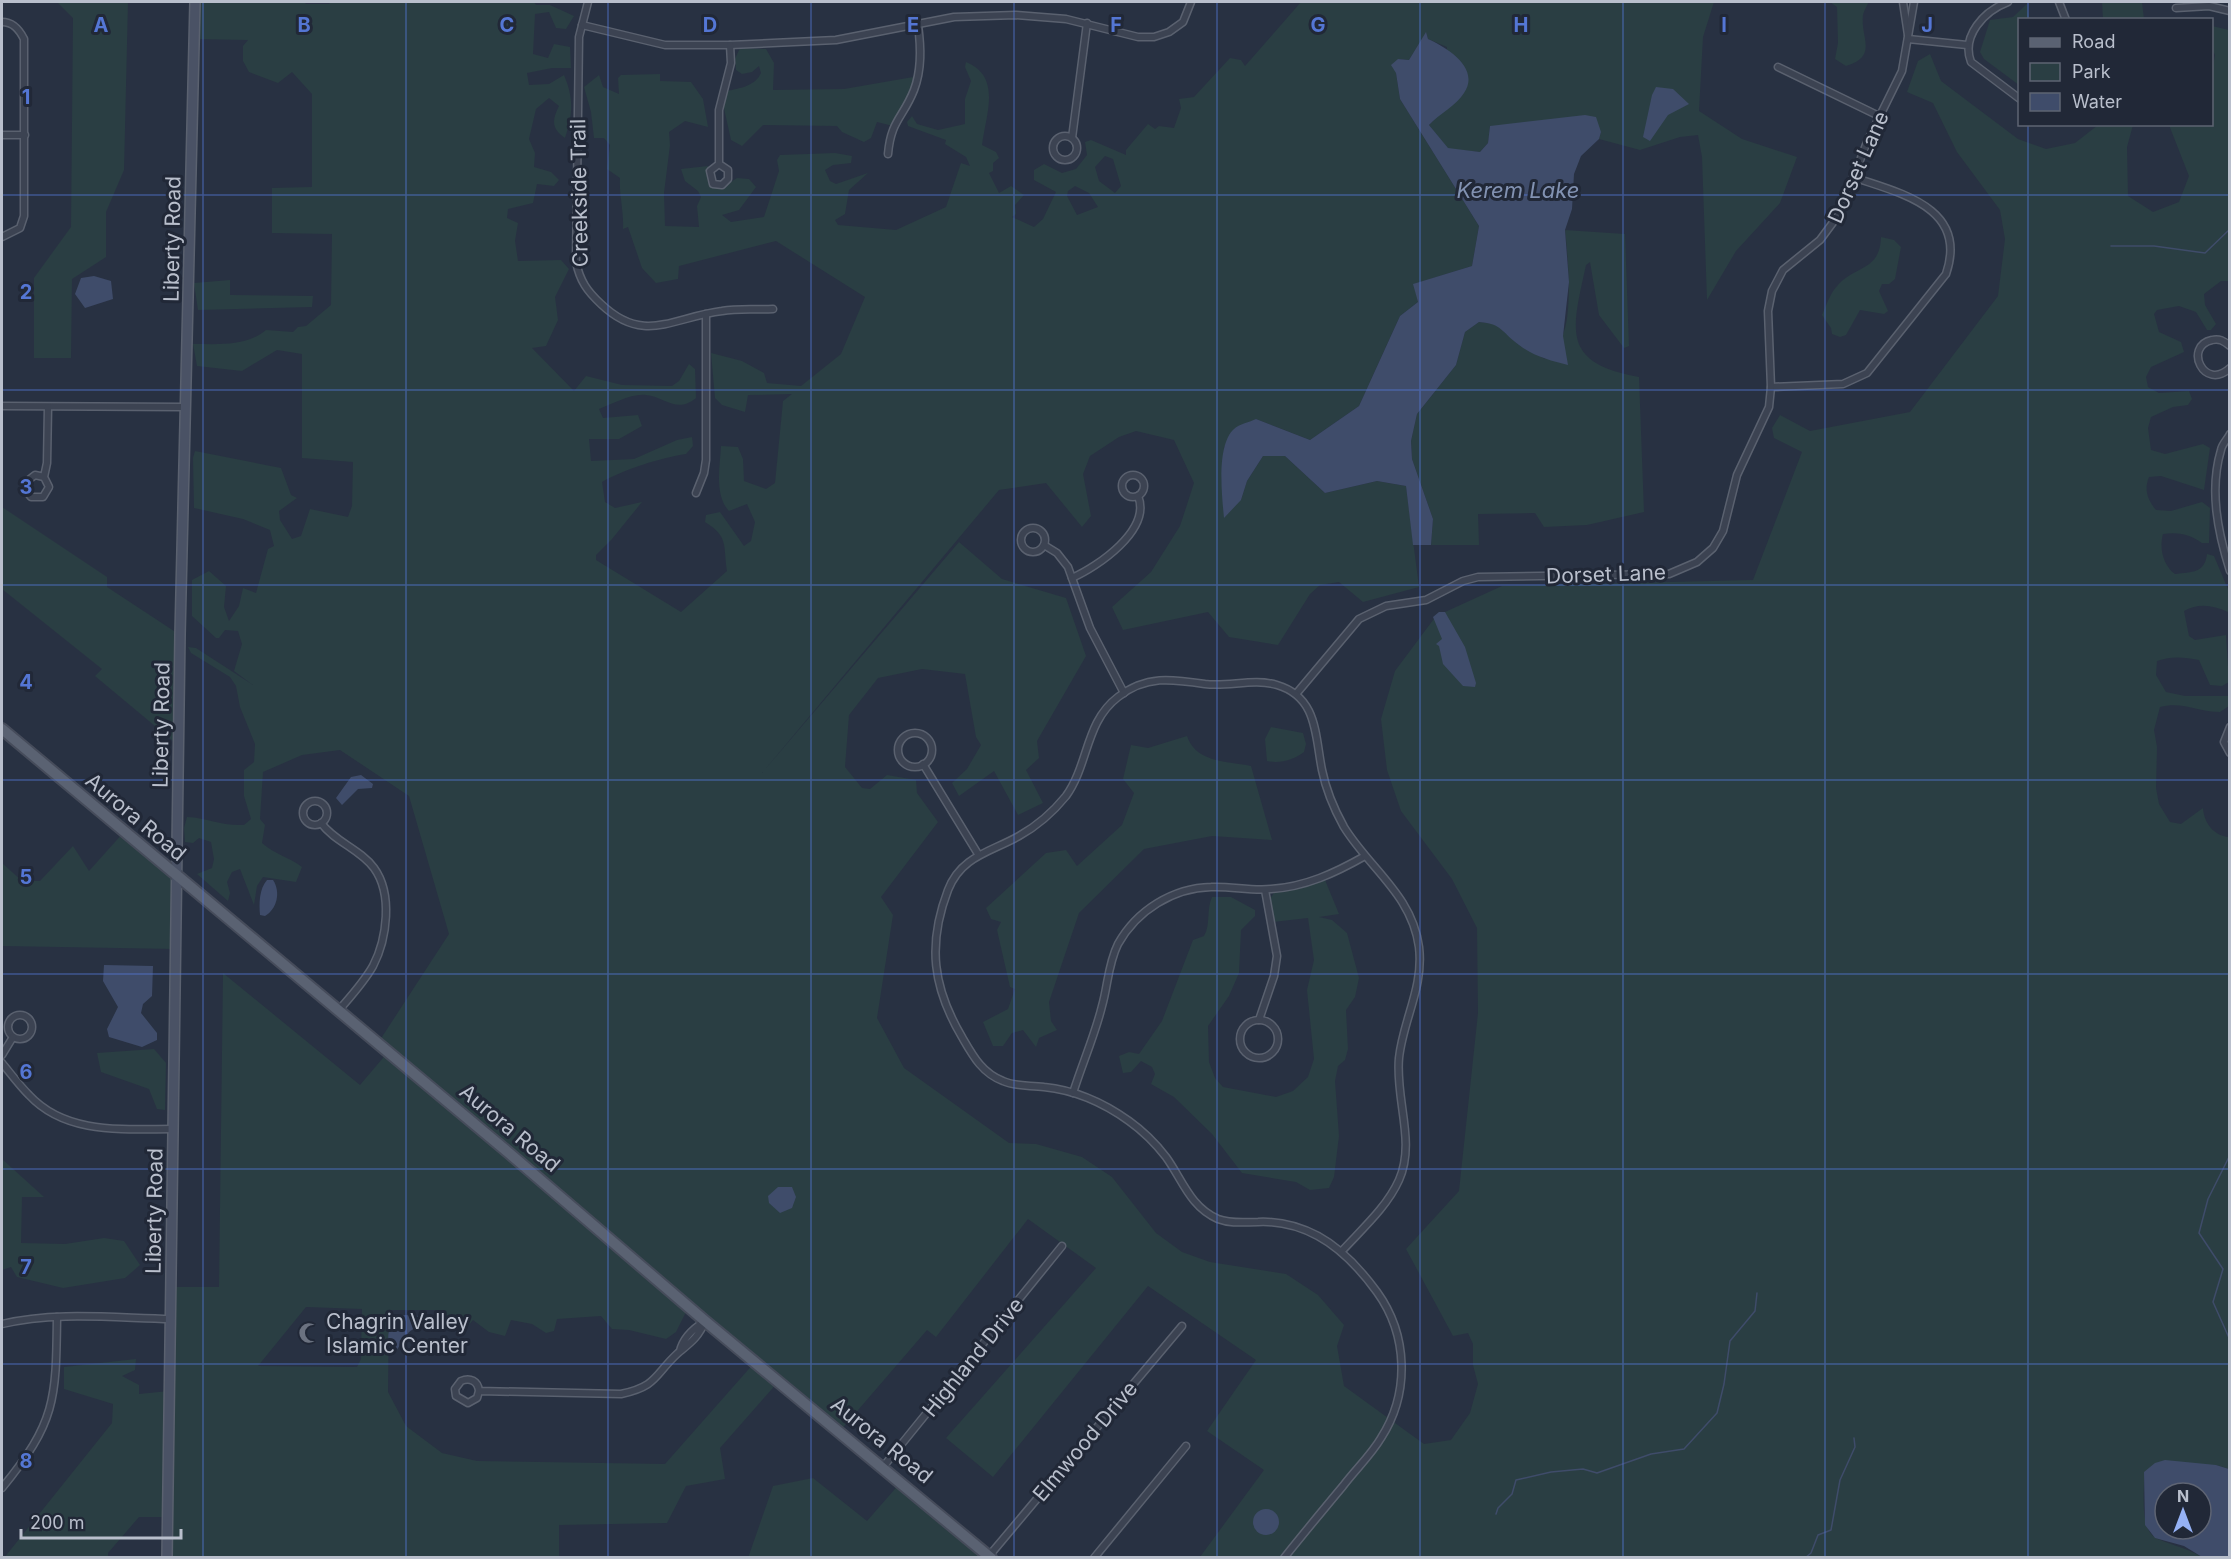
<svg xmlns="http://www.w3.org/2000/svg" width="2231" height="1559" font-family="Inter,sans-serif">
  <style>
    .green { fill: #2a3e43; fill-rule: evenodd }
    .water { fill: #3f4c6a; fill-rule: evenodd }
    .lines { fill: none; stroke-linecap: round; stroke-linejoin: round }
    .stream { stroke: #3f4c6a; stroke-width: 1.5 }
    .street-casing { stroke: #5a616f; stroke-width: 9 }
    .secondary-casing { stroke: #5a616f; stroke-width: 12 }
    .primary-casing { stroke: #464c5b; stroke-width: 14 }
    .street { stroke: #3c4352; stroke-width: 6 }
    .secondary { stroke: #4a5265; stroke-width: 9 }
    .primary { stroke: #5a6272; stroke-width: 10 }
    .grid { fill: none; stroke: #5476d4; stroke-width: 1.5; stroke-opacity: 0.55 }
    .labels { text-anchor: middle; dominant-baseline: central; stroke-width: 6; stroke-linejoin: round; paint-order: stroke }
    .street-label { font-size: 21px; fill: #b9bfcc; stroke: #212837 }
    .poi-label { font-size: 21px; fill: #b9bfcc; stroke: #212837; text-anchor: start }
    .water-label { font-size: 22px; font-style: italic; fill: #8292b2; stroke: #212837 }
    .grid-label { font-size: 20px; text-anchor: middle; font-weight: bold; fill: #5476d4; stroke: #212837; stroke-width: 6; stroke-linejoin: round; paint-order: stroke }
  </style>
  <rect width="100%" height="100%" fill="#283142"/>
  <g class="green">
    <polygon points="57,2 128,2 124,170 106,212 106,257 72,279 71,358 34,358 34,278 71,227 73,18"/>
    <path d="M195,2H304L306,4H329L331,2H534L536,5H550L574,16L566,29L556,28L549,12L535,14L533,54L548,58L554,44L570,47L571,68H552L527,73L529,85L549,84L564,75C574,99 573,113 565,138C551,128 552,120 559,106L549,98L536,109L529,139L535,153L534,167L551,172L559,180L554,186L537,184L533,203L508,209L507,218L518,223L515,241L518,261L561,260L569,269L555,297L558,320L546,346L532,348L574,391L586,376L622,385L672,386L679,381L689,364L695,369L696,398C677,414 665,397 646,395C632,393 612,404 599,409L603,418L638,415L642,426L619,439H589L591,461L634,459L677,440L692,437L693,446L686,454C660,458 625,469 602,482L605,502L615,508L642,502L612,539L596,555V560L681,612L727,571C723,545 729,537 705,522L706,515L720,512L744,546L751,541L755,522L747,504L729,511C714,495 720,466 721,446L738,447L743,459L744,481L766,489L775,483L783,401L792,394L748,395L745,412L722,405L715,398L711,353L742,361L764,373L767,383L801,386L841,354L865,297L776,241L679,266L678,279L656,283L642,268L628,227L623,229C624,211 619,196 620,178L607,169L610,145L604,138H594L591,112L584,87L599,75L603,87L619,94L618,78L621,75L660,74V81L691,82L703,99L708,127L685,121L669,132L670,145L664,193L665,226L699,227L697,206L701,197L698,191L685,181L681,169L708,166L709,186L723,187L737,178L749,179L756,187L739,210L722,215L731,222L764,217L779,171L777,160L780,155L835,153L852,156L851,163L833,165L825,170L830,181L836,184L868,173L849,190L845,214L835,220L838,225L896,230L946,207L961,163L970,166L966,157L945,144L946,140L908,126L907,122L912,116L917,124L938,130L965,124V99L971,81L965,67L966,62C1002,77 986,113 982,145L996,152L999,158L993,163V171L989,173L999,193L1011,186L1024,195L1015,205L1016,214L1012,217L1034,227L1043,219L1056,192L1034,180V170L1044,164L1062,173L1076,169L1087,155L1085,142L1091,140L1126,155V150L1148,124L1155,129L1159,126L1174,128L1181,108L1179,99L1194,97L1230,58L1241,60L1245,66L1301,2H1714L1703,37L1699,111L1742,139L1797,157L1780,203L1736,251L1707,300L1702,157L1698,135L1680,137L1640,150L1599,139L1601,132L1490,126L1488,143L1480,152L1448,149L1429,125L1443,111L1447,47L1428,39L1426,33L1409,60L1398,59L1396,73L1400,99L1479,226L1472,266L1414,284L1418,302L1400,316L1359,406L1310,440L1256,419L1224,447L1222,495L1241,500L1247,481L1263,456H1285L1325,493L1377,481L1406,486L1419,587L1363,602L1339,582L1320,585L1310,594L1278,645L1229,637L1208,612L1123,630L1112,607L1151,572L1180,526L1194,483L1174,440L1136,431L1119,437L1090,456L1083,474L1091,516L1082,527L1046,483L999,490L762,773L959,542L1002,579L1066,598L1086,656L1037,741L1039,758L1026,770L1043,803L1018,815L994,771L959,796L952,783L967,769L981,745L976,737L965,674L922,669L878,678L849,715L845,767L862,788L870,789L887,775L916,780L917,793L938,822L881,897L893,915L877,1018L904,1068L1009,1143L1036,1144L1082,1157L1112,1177L1156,1233L1182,1252L1210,1262L1286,1274L1318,1295L1344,1325L1337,1346L1344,1386L1424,1444L1451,1440L1470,1413L1478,1384L1473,1365V1344L1468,1333L1453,1336L1406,1249L1459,1191L1478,1013L1477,928L1452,879L1401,811L1387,770L1381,719L1395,671L1439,612H1445L1502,586L1753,580L1802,452L1774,438L1772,428L1780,415L1810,431L1910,412L1998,296L2005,239L2000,210L1957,152L1933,103L1907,92L1918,61L1930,54L1941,81L2018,139L2046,149L2075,143L2098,125H2133L2127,147L2128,196L2153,212L2179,202L2189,176L2169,125L2212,124V70L2215,55L2212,49V26L2229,30V281H2221L2204,294L2205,305L2216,324L2211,330H2207L2196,312L2179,306L2157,310L2154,314L2159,332L2181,342L2184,352L2151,367L2146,377L2148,387L2159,393L2189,391L2192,399L2188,405L2173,407L2151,417L2148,428L2151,450L2165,454L2203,444L2210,448L2204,490L2161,476L2149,477C2144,489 2147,499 2156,510L2171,511L2202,502L2210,508L2209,543H2202C2189,534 2178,532 2163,534C2159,548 2163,565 2175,574C2192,572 2205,573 2207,554L2214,556L2230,594L2228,612C2212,605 2199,603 2184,611L2189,636L2195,640L2226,635L2229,682L2222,686L2210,685L2199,660C2184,657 2171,656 2157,661L2156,675L2166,692L2185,696H2229V706L2220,712C2199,712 2182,701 2160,707L2154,730L2157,747L2156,788L2159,804L2170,822L2181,824L2203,808C2204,823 2214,836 2229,837V1469L2216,1465L2144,1472C2145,1490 2138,1531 2158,1539C2174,1546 2187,1548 2202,1557H1200L1264,1470L1207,1431L1256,1360L1148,1286L993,1477L946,1438L1096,1268L1028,1219L936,1337L927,1330L840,1431L779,1381L720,1448L725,1479L686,1486L667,1523L559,1525V1557L167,1558V1517H139L108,1553V1557L4,1558L112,1423L113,1404L64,1389V1367L136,1359L135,1370L122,1376L139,1385V1394L169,1391L171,1287H219L223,973L360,1085L388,1052L378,1043L449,934L409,796L340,750L302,755L263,772L260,819L265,825L262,843C274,854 289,857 302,867L296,882L263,877L257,886L254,905L240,869L232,872L227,882L230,893L228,901L197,874L212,868L214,859L211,842L199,838L193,843L185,842L184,828L187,817C209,818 220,826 244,825L251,819L244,796V770L254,762L255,744L240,707L236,686L230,677L191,653L188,647L196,648L253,685L234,671L242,644L238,631L225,630L219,638H216L192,616V580L209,571L226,586L224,607L229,621L239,606L243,588L256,593L268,549L274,546L270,530L243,519L194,508L193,458L195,451L281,468L291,495L297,498L279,511L280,520L292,539L301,536L310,509L348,517L352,506L353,462L302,458V354L277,350L242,371L197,366L193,344C217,344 246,347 266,330L293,332L298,327L306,326L331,305L332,234L272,233V188L312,187V94L292,72L278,83L249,72L243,61V46L248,40L194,39ZM1105,156L1113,159L1121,186L1115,193L1099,181L1095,167ZM1075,186L1089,193L1098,207L1077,215L1067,196L1068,191ZM306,1307L362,1309L361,1359L357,1367L258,1366ZM389,1310H440L448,1323L463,1332L473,1320L489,1332L505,1336L511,1320L532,1324L546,1333L554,1331L557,1319L601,1316L612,1329L629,1330L666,1339L676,1332L687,1310L755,1362L665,1464L477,1461L442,1453L406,1426L388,1392Z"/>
    <path d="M1830,2H1869C1867,5 1864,11 1863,15C1860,38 1879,56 1846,66L1835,59L1838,43L1837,7Z"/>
    <polygon points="2102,2 2142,2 2144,19 2103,19"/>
    <polygon points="2027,4 2029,19 2020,20 2019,85 1984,59 1980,52 1990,20 2013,17"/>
    <path d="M740,48L766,49L774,63L773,90L844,89L919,76L893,126L877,122L871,138L864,142L842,132L837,126L763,125L742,146L731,140L723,104L727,91C741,88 755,86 761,73L759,66L752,72L742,74L736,70L735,59Z"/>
    <path d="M1565,230L1625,234L1629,346L1624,348L1599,315L1590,262L1586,265C1572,330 1560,363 1639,377L1644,512L1587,525L1544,527L1535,513L1478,514L1479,545H1431L1433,519L1412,459L1411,441L1417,414L1456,365L1465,332L1479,322L1496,324L1519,345L1545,359C1551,352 1558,345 1562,337C1573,314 1568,256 1565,230Z"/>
    <path d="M1881,237L1894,240L1901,247L1895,279L1889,284H1882L1879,291L1888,311L1884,314L1860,310L1846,335L1840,337L1832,334L1831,328L1822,315C1826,306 1830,293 1838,285C1856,265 1880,271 1881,237Z"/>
    <polygon points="230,280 230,295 313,296 312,307 198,310 194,283"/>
    <polygon points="2,507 107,577 107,587 180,635 179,746 95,676 102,669 2,589"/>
    <path d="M1271,727L1303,733L1306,744L1304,752C1293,760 1280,764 1267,761L1265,739Z"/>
    <path d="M1187,736C1196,763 1227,761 1251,766L1272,840L1212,836L1144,849L1079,913L1049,1002L1051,1021L1057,1030L1039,1038L1036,1047L1023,1030L1012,1033L1003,1046H993L983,1022L1008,1009L1015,989L1010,987L997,930L1001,922L991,919L986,908L1046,853L1066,850L1077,866L1122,825L1134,793L1123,779L1131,745L1148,748Z"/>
    <polygon points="124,832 177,876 176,949 2,946 2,863 22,881 40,881 73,846 89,871"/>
    <path d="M1325,880L1339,914L1319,917L1332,920L1347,933L1359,978L1355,997L1346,1010L1348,1049L1345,1060L1338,1066L1335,1081L1339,1136L1334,1177L1329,1188L1310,1190L1296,1182L1242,1173L1212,1134L1174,1097L1151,1084L1155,1074L1152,1067L1141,1061L1131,1072L1123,1073L1119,1056L1129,1052L1139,1054L1162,1021L1193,940L1204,936C1211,924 1206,910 1212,897H1231L1255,910V916L1241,930L1239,973L1229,996L1208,1026L1209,1062L1215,1078L1223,1087L1276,1097L1293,1091L1308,1077L1314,1059L1307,990L1314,960L1308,918L1273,922L1270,899L1275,891Z"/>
    <polygon points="154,1049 166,1063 165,1110 157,1109 149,1089 101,1072 97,1053"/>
    <polygon points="2,1159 44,1197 22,1197 21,1243 65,1244 104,1238 124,1241 140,1265 125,1278 63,1288 17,1277 11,1267 2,1270"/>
    <polygon points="813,1478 867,1521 901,1482 991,1558 748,1558 773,1486"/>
  </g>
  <g class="water">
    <path d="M1426,32L1428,39C1446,47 1481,68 1464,93C1457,105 1439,114 1429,125L1448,148L1480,152L1488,143L1490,126L1585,115L1596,117L1601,132L1599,139L1581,156L1574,174L1572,209L1565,230L1569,282L1563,336L1568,365C1551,361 1533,356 1519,345C1501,332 1503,324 1479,322L1465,332L1456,365L1417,414L1411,441L1412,459L1433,519L1431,545H1413L1406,486L1377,481L1325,493L1285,456H1263L1247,481L1241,500L1224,518C1222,496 1216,445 1234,429C1239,424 1250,422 1256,419L1310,440L1359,406L1400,316L1418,302L1413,284L1472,266L1479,226L1400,99L1396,73L1391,65L1398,59L1409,60Z"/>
    <polygon points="1656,87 1673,89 1689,104 1668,115 1650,141 1643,137 1652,95"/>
    <polygon points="94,276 111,281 113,299 85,308 75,294 81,278"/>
    <polygon points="1439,612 1445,612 1465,647 1476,683 1475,687 1463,686 1443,664 1439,646 1436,644 1442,639 1433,617"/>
    <polygon points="361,775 373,784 372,788 358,789 342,805 336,798 351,777"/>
    <path d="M267,880H273C281,892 277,909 265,916L260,915C259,904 259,889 267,880Z"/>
    <polygon points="104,965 153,966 152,996 143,1004 141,1013 157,1033 157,1040 142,1047 109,1037 107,1029 118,1007 103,981"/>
    <polygon points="778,1187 792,1187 796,1197 792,1208 780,1213 769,1203 768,1196"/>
    <path d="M404,1315L422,1316L426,1320L409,1332L396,1351C381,1340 390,1320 404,1315Z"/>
    <path d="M2165,1460L2216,1465L2229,1469V1557H2202L2184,1546L2155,1538L2145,1525L2144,1472L2155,1463ZM2165,1493H2201V1529H2165Z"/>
    <circle cx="1266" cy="1522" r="13"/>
  </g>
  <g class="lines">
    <g class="stream">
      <polyline points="2111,246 2154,246 2205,253 2230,229"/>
      <polyline points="2230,1155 2208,1199 2199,1233 2223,1269 2213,1302 2230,1340"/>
      <polyline points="1496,1514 1498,1508 1512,1494 1516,1480 1551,1472 1583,1469 1597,1473 1651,1454 1684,1449 1717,1413 1724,1384 1730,1341 1755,1311 1757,1293"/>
      <polyline points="1805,1558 1811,1553 1818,1535 1831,1530 1840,1480 1855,1447 1854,1438"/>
    </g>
    <g class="street-casing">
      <g id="street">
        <path d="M588,2L579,37L576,262C580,281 587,291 601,304C644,345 673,317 722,311C738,308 756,310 773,309"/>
        <polyline points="1903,2 1908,35"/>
        <path d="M2008,2C1984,11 1961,36 1971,62L2020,99"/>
        <polyline points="2059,2 2066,20"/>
        <polyline points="2176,8 2209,6 2230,11"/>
        <path d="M2,22C13,22 19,29 24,39V216L20,228L2,237"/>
        <polyline points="582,25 665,45 730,45 836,40 954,17 1016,15 1066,19 1138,37 1154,37 1169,32 1183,22 1191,2"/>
        <polyline points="1908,39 1967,45"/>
        <polyline points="1778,67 1879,116"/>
        <polyline points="2,135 25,135"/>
        <circle cx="1065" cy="148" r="12"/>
        <polyline points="1072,138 1087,23"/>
        <path d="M888,154C891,120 903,118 914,90C922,69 921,47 918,25"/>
        <polyline points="719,164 710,171 713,184 722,185 728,179 728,170 719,164 719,110 731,63 730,45"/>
        <path d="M2230,346C2224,341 2219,338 2212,340C2183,346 2204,392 2230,368"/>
        <path d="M1771,387L1843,384L1867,373L1946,274C1969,207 1899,193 1853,177"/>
        <polyline points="2,406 185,407"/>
        <path d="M2230,434C2227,440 2222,444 2221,450C2209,490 2218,533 2230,571"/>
        <circle cx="1133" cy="486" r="11"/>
        <polyline points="44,477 35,475 26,482 27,492 31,497 43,497 49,487 44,477 47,463 48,407"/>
        <polyline points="696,493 704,473 706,460 706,314"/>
        <circle cx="1033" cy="540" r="12"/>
        <polyline points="1044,545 1057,553 1068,567 1090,628 1124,693"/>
        <path d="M1072,578C1097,567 1152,530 1138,496"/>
        <polyline points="1296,694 1359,619 1386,606 1426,600 1463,581 1478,577 1669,574 1697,562 1713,548 1723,531 1737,475 1769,407 1771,387 1768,311 1772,291 1783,270 1820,240 1840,213 1867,142 1902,71 1914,2"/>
        <polyline points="2230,727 2224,742 2230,753"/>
        <circle cx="915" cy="750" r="17"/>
        <polyline points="923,764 978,854"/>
        <circle cx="315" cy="813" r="12"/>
        <path d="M321,823C335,842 360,849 374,868C393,894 387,939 373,966C364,982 351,996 339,1010"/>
        <circle cx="20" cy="1027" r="12"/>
        <circle cx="1259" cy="1039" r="19"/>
        <polyline points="1259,1020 1274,976 1277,956 1265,890"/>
        <polyline points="2,1055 13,1037"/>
        <path d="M2,1063C11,1074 19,1085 29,1095C66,1135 124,1129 173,1129"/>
        <path d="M1073,1093C1082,1064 1095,1035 1102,1006C1108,985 1108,964 1118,944C1137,910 1173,888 1211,887C1231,886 1251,891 1271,889C1305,887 1335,873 1365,856"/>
        <path d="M2,1324C55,1311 115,1318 171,1319"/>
        <path d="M479,1391C478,1381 470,1377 461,1381L455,1389L456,1396L468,1403L477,1398L479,1391L621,1394C658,1386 654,1375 678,1353C690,1343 699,1337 705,1321C694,1328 683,1337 680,1351"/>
        <polyline points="883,1467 1062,1246"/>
        <path d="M2,1488C56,1422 56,1400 57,1317"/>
        <polyline points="989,1556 1182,1326"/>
        <polyline points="1094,1558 1186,1446"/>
        <path d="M1284,1558C1303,1534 1323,1510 1343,1486C1355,1470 1371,1455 1381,1438C1410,1393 1408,1335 1377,1292C1361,1270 1342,1249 1318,1236C1299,1226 1279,1221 1258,1222C1245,1222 1231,1224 1218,1219C1190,1207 1182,1179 1166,1157C1156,1144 1143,1131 1129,1121C1104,1103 1074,1090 1044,1087C1030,1085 1016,1087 1003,1081C982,1073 973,1056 962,1037C933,988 927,945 948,890C961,856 991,852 1019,836C1037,826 1053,812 1066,796C1089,764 1085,722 1118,697C1146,675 1172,679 1205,684C1229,687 1254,678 1277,685C1318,697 1315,736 1322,770C1326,790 1334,809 1344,827C1370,869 1412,895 1419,947C1424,987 1403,1020 1399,1058C1395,1099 1416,1142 1399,1180C1387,1207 1361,1230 1341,1252"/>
      </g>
    </g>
    <g class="secondary-casing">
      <polyline id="secondary" points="167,1558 180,635 195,2"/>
    </g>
    <g class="primary-casing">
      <polyline id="primary" points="2,729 509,1153 705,1321 991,1558"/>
    </g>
    <use href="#street" class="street"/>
    <use href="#secondary" class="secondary"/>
    <use href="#primary" class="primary"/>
  </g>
  <path class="grid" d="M203,2V1558M406,2V1558M608,2V1558M811,2V1558M1014,2V1558M1217,2V1558M1420,2V1558M1623,2V1558M1825,2V1558M2028,2V20M2028,124V1558M2,195H2230M2,390H2230M2,585H2230M2,780H2230M2,974H2230M2,1169H2230M2,1364H2230"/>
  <defs>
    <g id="mosque-bare" transform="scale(1.62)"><path d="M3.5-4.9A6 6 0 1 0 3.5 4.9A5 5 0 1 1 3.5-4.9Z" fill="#6b7280" stroke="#212837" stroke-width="2.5" paint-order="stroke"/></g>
  </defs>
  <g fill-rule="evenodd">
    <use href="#mosque-bare" x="309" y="1333"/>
  </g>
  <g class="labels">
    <g class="street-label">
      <text transform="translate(1858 167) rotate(-66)">Dorset Lane</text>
      <text transform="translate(579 193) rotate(-91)">Creekside Trail</text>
      <text transform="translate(172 239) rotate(-89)">Liberty Road</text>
      <text transform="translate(1606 574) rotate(-2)">Dorset Lane</text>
      <text transform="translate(161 725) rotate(-89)">Liberty Road</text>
      <text transform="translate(136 817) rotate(40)">Aurora Road</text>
      <text transform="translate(510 1128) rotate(40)">Aurora Road</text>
      <text transform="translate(154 1211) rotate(-89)">Liberty Road</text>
      <text transform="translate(973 1357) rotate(-51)">Highland Drive</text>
      <text transform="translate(882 1440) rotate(39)">Aurora Road</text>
      <text transform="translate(1085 1441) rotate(-50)">Elmwood Drive</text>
    </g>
    <g class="poi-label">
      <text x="326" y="1321">Chagrin Valley<tspan x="326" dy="24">Islamic Center</tspan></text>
    </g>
    <g class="water-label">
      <text x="1518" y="190">Kerem Lake</text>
    </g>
  </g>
  <g class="grid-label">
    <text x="101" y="32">A</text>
    <text x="304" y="32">B</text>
    <text x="507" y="32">C</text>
    <text x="710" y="32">D</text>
    <text x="913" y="32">E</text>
    <text x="1116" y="32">F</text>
    <text x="1318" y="32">G</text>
    <text x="1521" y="32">H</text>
    <text x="1724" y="32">I</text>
    <text x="1927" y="32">J</text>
    <text x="26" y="104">1</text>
    <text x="26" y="299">2</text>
    <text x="26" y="494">3</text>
    <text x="26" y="689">4</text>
    <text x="26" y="884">5</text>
    <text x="26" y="1079">6</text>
    <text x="26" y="1274">7</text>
    <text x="26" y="1468">8</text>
  </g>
  <rect width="2231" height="1559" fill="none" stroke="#b9bfcc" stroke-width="6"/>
  <rect x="2018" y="18" width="195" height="108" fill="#212837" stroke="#5e6473" stroke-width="1.5"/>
  <rect x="2030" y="38" width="30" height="9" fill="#5a6272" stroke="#5e6473" stroke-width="1.5"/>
  <text x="2072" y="48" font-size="18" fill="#b9bfcc">Road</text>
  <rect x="2030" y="63" width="30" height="18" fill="#2a3e43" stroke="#5e6473" stroke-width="1.5"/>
  <text x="2072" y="78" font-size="18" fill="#b9bfcc">Park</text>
  <rect x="2030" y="93" width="30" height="18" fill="#3f4c6a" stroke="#5e6473" stroke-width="1.5"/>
  <text x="2072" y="108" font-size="18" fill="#b9bfcc">Water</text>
  <g transform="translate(2183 1511)"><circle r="28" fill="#212837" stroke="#5e6473" stroke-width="1.5"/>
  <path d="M0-4.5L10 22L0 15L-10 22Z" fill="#95b1f5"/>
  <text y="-9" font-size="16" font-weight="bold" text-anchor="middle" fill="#b9bfcc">N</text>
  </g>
  <path d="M21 1529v9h160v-9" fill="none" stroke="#b9bfcc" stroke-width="3"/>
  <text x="30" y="1529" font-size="18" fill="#b9bfcc" stroke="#212837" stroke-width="4.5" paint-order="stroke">200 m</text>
</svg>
